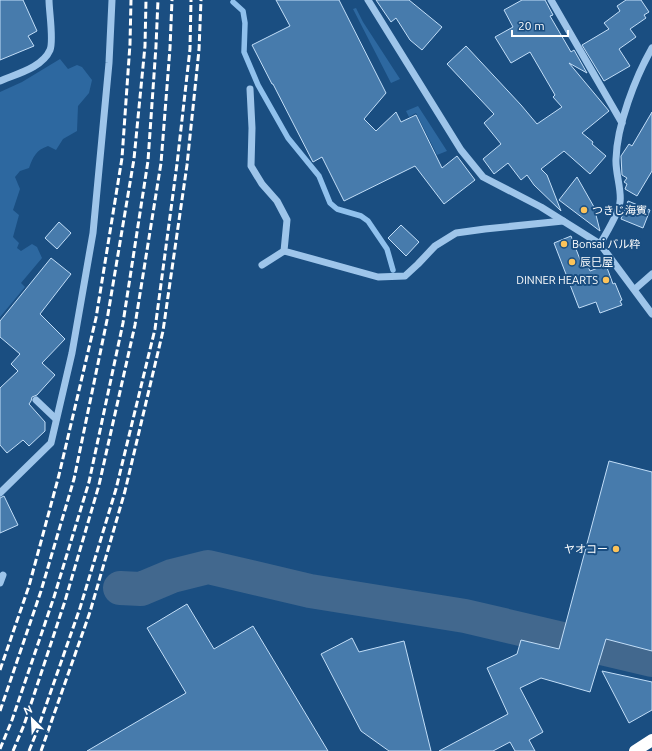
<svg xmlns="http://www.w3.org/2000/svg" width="652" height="751" font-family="Ubuntu,'Noto Sans JP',sans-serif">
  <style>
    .green { fill: #2d68a0 }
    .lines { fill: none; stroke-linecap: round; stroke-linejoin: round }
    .stream { stroke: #90c1ed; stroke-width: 5.5 }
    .river { stroke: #42688e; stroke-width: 34 }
    .building { fill: #477bac; stroke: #c2def8 }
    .minor { stroke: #9ec5ea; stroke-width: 7 }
    .highway { stroke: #fff; stroke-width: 12 }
    .rail { stroke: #fff; stroke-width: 3; stroke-dasharray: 7 3; stroke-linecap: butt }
    .poi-dot { fill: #fdc359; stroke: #1a4e81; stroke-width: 1.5 }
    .labels { text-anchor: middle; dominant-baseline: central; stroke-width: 4; stroke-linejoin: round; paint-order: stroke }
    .poi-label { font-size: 11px; fill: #fff; stroke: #1a4e81; text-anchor: start }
  </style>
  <rect width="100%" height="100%" fill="#1a4e81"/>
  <g class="green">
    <polygon points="356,8 363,22 400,79 391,83 353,9"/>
    <path d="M60,59L68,69L77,65L82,67L92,80L89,93L78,106L77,131L63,139L56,150L48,146C36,150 33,157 29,168L20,171L15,177L20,189L13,210L19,215L13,237L19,243L17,248L21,251L32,244L37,247L42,258L21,283L25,287L0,317V92L22,82Z"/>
    <polygon points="418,106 447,151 437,155 416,113 409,117 406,111"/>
  </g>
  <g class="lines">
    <polyline class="stream" points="233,2 243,11 245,23 244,52 258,85 288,138 319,176 330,203 337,209 361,216 368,221 387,249 393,270"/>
    <polyline class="river" points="120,588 141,589 172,576 208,567 310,591 465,616 652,660"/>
  </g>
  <g class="building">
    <polygon points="0,0 23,0 37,31 28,36 34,46 0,60"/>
    <polygon points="276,0 339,0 386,93 364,119 376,131 396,112 401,122 416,115 442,168 457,156 475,180 444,204 415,166 344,201 322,157 313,162 273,84 272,84 252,45 290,26"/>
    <polygon points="376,0 409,0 442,27 422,50 410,40 396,18 391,22"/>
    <polygon points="522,0 545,0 553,15 550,16 571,52 574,50 587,73 569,63 609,111 582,133 593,142 592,144 606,156 590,174 564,151 541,169 547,175 561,211 534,185 527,175 521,180 508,163 494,174 483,159 501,144 484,123 494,114 447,64 466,46 521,105 537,124 562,107 553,97 555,95 530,52 511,63 495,37 513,27 504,10"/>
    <polygon points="626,0 641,0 649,12 644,15 646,18 630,29 636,37 619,49 630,66 604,81 582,45 609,29 604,23 620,11 617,6"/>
    <polygon points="652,112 652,171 637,196 625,189 627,184 624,182 627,178 622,175 621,156 629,144 632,146"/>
    <polygon points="577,177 594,207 600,231 559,200"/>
    <polygon points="628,201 650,210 643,228 621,219"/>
    <polygon points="59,222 71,233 57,249 45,238"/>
    <polygon points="401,225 419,242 406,256 388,238"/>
    <polygon points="571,236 581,262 585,260 590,271 606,265 613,284 615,283 622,300 620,301 622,305 600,313 596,302 579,308 554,243"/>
    <polygon points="51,258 71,274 40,314 65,339 42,363 55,375 37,395 32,397 31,401 29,404 45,422 45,431 29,446 23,440 7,453 0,445 0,388 18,371 11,364 20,354 0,337 0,321"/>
    <polygon points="609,461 652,472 652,651 606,639 590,692 541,678 520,688 543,732 529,740 535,751 515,751 510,742 493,751 439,751 508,714 487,668 517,654 521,640 559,649"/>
    <polygon points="4,496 18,525 0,533 0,498"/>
    <polygon points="187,604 214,649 253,626 328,751 87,751 186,693 147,628"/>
    <polygon points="352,638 359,652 404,641 431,751 389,751 361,731 321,654"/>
    <polygon points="602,671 652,682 652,710 629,723"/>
  </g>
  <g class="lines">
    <g class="minor">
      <polyline points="368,0 461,150 483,177 541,207 600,244 652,314"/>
      <polyline points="551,0 622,123"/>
      <path d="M0,81C16,74 42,68 50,50C54,41 49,11 49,0"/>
      <polyline points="250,89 252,128 251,166 262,184 277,201 287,220 284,251 378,277 405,276 418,264 435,246 456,233 485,229 563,221"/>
      <path d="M600,244C606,234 619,212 620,202C622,191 615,171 616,159C617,125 635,78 652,48"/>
      <polyline points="262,265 284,251"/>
      <polyline points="635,289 652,274"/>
      <polyline points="36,400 56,419"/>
      <polyline points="0,493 51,443 72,353 93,233 109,63 112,0"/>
      <polyline points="0,583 3,575"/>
    </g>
    <polyline class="highway" points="635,751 652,740"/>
    <g class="rail">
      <polyline points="0,670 29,586 59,475 96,318 122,158 130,44 131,0"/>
      <polyline points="0,711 41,591 74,479 107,320 134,159 145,46 146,0"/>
      <polyline points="0,749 12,720 54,597 89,482 123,323 148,161 156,46 158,0"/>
      <polyline points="13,751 24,725 65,601 99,485 135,325 161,163 170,48 172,0"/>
      <polyline points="29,751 37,731 80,608 116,489 155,329 177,164 190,49 191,0"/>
      <polyline points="41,751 90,612 125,491 163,331 187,165 199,50 201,0"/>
    </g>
  </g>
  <g class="poi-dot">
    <circle cx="584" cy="210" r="4"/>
    <circle cx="564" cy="244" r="4"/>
    <circle cx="572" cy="262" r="4"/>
    <circle cx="606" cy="280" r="4"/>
    <circle cx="616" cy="549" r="4"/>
  </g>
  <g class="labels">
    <g class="poi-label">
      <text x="592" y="210">つきじ海賓</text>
      <text x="572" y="244">Bonsai バル粋</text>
      <text x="580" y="262">辰巳屋</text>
      <text x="598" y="280" text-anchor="end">DINNER HEARTS</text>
      <text x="608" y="549" text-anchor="end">ヤオコー</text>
    </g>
  </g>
  <g transform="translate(32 719) rotate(336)" stroke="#1a4e81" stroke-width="3" paint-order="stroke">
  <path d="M0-3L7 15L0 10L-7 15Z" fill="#ffffff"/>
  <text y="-6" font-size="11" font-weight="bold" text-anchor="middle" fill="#ffffff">N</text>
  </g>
  <path d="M512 30v6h56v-6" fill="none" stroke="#ffffff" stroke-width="2"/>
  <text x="518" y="30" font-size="12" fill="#ffffff" stroke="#1a4e81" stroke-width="3" paint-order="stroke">20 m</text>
</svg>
